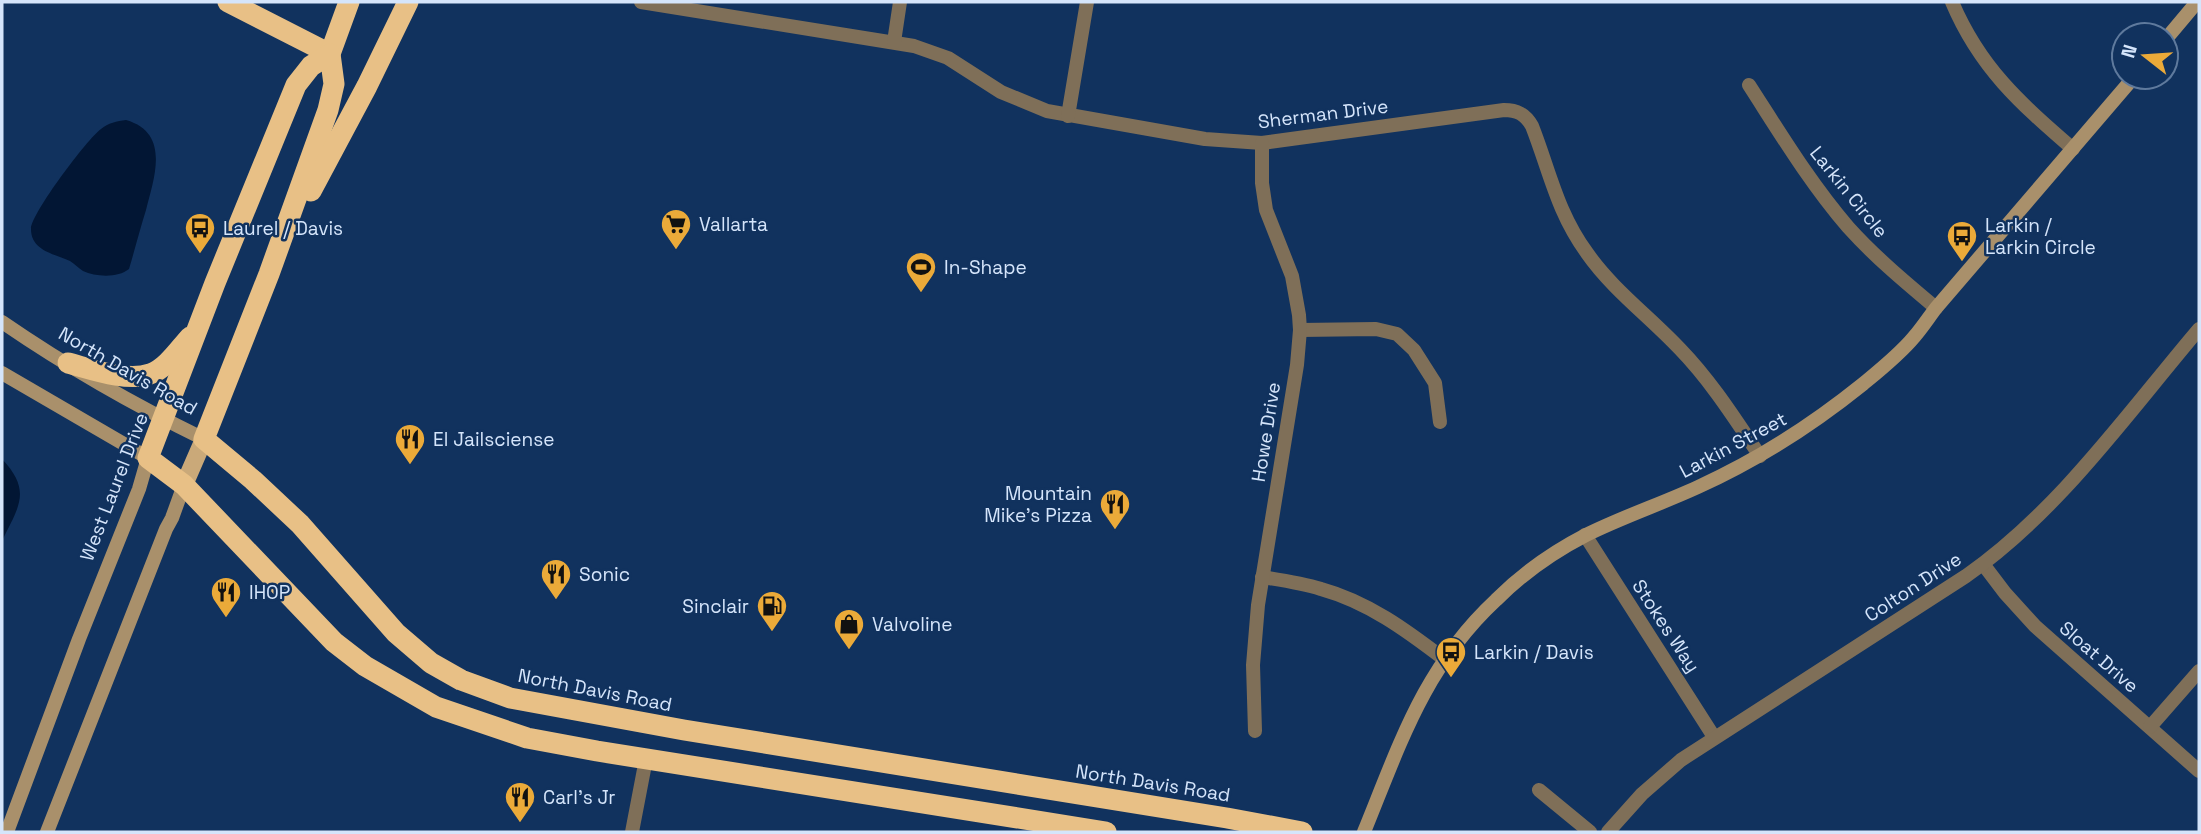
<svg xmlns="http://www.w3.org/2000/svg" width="2201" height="834" font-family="'Space Grotesk',sans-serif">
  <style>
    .water { fill: #021634 }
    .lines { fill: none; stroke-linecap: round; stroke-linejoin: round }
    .street { stroke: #7f6f58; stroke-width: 14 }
    .secondary { stroke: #a9906b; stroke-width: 14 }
    .primary { stroke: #caa979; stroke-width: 18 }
    .highway { stroke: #e8c086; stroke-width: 21 }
    .labels { text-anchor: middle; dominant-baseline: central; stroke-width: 5; stroke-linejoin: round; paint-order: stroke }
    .street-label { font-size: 19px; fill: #d5e5fb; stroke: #11325e }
    .poi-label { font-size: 19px; fill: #d5e5fb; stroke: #11325e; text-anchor: start }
  </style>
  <rect width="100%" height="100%" fill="#11325e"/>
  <g class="water">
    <path d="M126,120C171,133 154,178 146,210C140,229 135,249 129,269C118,278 96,277 83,271C78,268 75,264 70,261C55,254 31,251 31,229C30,215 88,138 101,129C108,123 117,121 126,120Z"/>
    <path d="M2,459C32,491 19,506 2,541Z"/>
  </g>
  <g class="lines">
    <g class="street">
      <path d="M641,2L914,46L948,58L1001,92L1047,111L1205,139L1262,143L1504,110C1517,110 1525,114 1532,126C1550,172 1557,212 1587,253C1613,290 1649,316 1680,349C1711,381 1735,419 1760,456"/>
      <path d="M1952,2C1980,68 2020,103 2073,149"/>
      <polyline points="894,42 900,2"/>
      <path d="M1749,85C1780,133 1810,183 1848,227C1875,257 1905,282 1936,308"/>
      <polyline points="1068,116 1087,2"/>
      <polyline points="1300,330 1376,329 1397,334 1414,350 1435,383 1440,422"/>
      <polyline points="1585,535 1714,737"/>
      <polyline points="1983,564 2005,593 2035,626 2199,771"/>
      <path d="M1262,577C1282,580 1302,583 1321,589C1368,602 1406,630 1444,659"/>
      <polyline points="2150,727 2199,671"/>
      <polyline points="1255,731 1253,665 1258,605 1297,365 1300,330 1299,315 1292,276 1266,210 1262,183 1262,143"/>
      <polyline points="1539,790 1590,832"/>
      <polyline points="632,832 646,759"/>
      <path d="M1608,832L1642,794L1681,760L1966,576C2059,511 2126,415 2199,329"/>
    </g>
    <g class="secondary">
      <polyline points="2166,39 2197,2"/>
      <path d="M2,322C66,366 134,405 204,439"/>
      <polyline points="2,373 148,458 139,489 79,639 7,832"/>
      <polyline points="47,832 166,529 172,518 184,485"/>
      <path d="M1364,832C1400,744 1424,667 1496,600C1522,574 1553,552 1586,535C1622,517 1661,504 1698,487C1758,460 1812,425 1863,384C1880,370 1900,354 1914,337C1922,328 1929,317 1936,308L2134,77"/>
    </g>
    <polyline class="primary" points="184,485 204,439"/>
    <g class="highway">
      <polyline points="228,2 330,54"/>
      <polyline points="349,2 330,54 334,84 328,110 269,274 204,439 253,480 300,524 396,633 431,663 461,680 510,698 684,730 1227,818 1302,832"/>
      <polyline points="330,54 311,66 296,85 215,283 148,458 184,485 334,642 365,666 436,707 527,738 597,751 1106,832"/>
      <polyline points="311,191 367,86 408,2"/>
      <path d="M68,363C91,369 127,382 150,374C166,369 179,349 190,337"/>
    </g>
  </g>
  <defs>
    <g id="supermarket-pin" transform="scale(1.575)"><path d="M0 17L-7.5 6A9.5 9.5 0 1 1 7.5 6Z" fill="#ebaa39" stroke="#11325e"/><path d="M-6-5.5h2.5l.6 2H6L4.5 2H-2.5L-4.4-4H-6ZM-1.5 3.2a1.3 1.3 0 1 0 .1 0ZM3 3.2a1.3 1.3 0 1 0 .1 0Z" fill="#111"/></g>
    <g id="bus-pin" transform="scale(1.575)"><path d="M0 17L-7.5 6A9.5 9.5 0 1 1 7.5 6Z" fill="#ebaa39" stroke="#11325e"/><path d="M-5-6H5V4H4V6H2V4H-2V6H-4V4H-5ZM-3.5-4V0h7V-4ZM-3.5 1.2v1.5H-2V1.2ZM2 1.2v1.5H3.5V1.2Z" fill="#111"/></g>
    <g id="stadium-pin" transform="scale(1.575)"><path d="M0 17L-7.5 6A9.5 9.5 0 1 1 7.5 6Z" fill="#ebaa39" stroke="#11325e"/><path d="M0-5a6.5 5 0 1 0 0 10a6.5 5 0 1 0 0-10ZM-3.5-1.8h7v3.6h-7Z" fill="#111"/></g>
    <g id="restaurant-pin" transform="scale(1.575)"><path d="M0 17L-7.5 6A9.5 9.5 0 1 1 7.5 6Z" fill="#ebaa39" stroke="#11325e"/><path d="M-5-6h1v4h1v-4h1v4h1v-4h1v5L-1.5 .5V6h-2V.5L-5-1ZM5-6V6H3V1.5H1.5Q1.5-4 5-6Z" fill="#111"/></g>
    <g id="fuel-pin" transform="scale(1.575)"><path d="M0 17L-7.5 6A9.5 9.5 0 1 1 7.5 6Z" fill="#ebaa39" stroke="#11325e"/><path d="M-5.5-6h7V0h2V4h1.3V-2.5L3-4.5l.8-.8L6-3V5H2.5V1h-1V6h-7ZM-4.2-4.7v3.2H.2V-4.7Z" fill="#111"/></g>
    <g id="shop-pin" transform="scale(1.575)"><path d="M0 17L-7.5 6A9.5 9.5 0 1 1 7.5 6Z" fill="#ebaa39" stroke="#11325e"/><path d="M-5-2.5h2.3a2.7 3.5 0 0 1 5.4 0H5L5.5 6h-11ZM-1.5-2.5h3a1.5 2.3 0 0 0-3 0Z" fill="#111"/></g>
  </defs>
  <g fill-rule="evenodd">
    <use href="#supermarket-pin" x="676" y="224"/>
    <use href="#bus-pin" x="200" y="228"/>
    <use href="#bus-pin" x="1962" y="236"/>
    <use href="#stadium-pin" x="921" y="267"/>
    <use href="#restaurant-pin" x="410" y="439"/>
    <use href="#restaurant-pin" x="1115" y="504"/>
    <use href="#restaurant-pin" x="556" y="574"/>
    <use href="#restaurant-pin" x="226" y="592"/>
    <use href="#fuel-pin" x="772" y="606"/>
    <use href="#shop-pin" x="849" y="624"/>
    <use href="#bus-pin" x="1451" y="652"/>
    <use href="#restaurant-pin" x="520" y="797"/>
  </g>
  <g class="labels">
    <g class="street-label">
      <text transform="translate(1323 114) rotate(-7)">Sherman Drive</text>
      <text transform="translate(1849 192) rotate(51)">Larkin Circle</text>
      <text transform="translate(128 371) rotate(30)">North Davis Road</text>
      <text transform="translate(1266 432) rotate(-81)">Howe Drive</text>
      <text transform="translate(1733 445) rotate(-28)">Larkin Street</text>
      <text transform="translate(114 487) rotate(-69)">West Laurel Drive</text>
      <text transform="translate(1913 587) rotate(-33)">Colton Drive</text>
      <text transform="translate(1666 626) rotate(57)">Stokes Way</text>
      <text transform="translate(2099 657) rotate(41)">Sloat Drive</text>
      <text transform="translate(595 690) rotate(11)">North Davis Road</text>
      <text transform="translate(1153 783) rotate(9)">North Davis Road</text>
    </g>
    <g class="poi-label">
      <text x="699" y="224">Vallarta</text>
      <text x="1985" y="225">Larkin /<tspan x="1985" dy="22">Larkin Circle</tspan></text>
      <text x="223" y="228">Laurel / Davis</text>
      <text x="944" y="267">In-Shape</text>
      <text x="433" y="439">El Jailsciense</text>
      <text x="1092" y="493" text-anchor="end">Mountain<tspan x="1092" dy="22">Mike's Pizza</tspan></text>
      <text x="579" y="574">Sonic</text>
      <text x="249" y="592">IHOP</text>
      <text x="749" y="606" text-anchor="end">Sinclair</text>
      <text x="872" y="624">Valvoline</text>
      <text x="1474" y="652">Larkin / Davis</text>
      <text x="543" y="797">Carl's Jr</text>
    </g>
  </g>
  <rect width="2201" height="834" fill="none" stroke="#d5e5fb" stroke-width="7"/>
  <g transform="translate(2145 56) rotate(287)"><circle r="33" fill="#11325e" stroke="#5f7a9d" stroke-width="2"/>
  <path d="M0-5L12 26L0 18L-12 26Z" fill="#ebaa39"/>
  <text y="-10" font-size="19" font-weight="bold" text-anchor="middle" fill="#d5e5fb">N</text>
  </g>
</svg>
